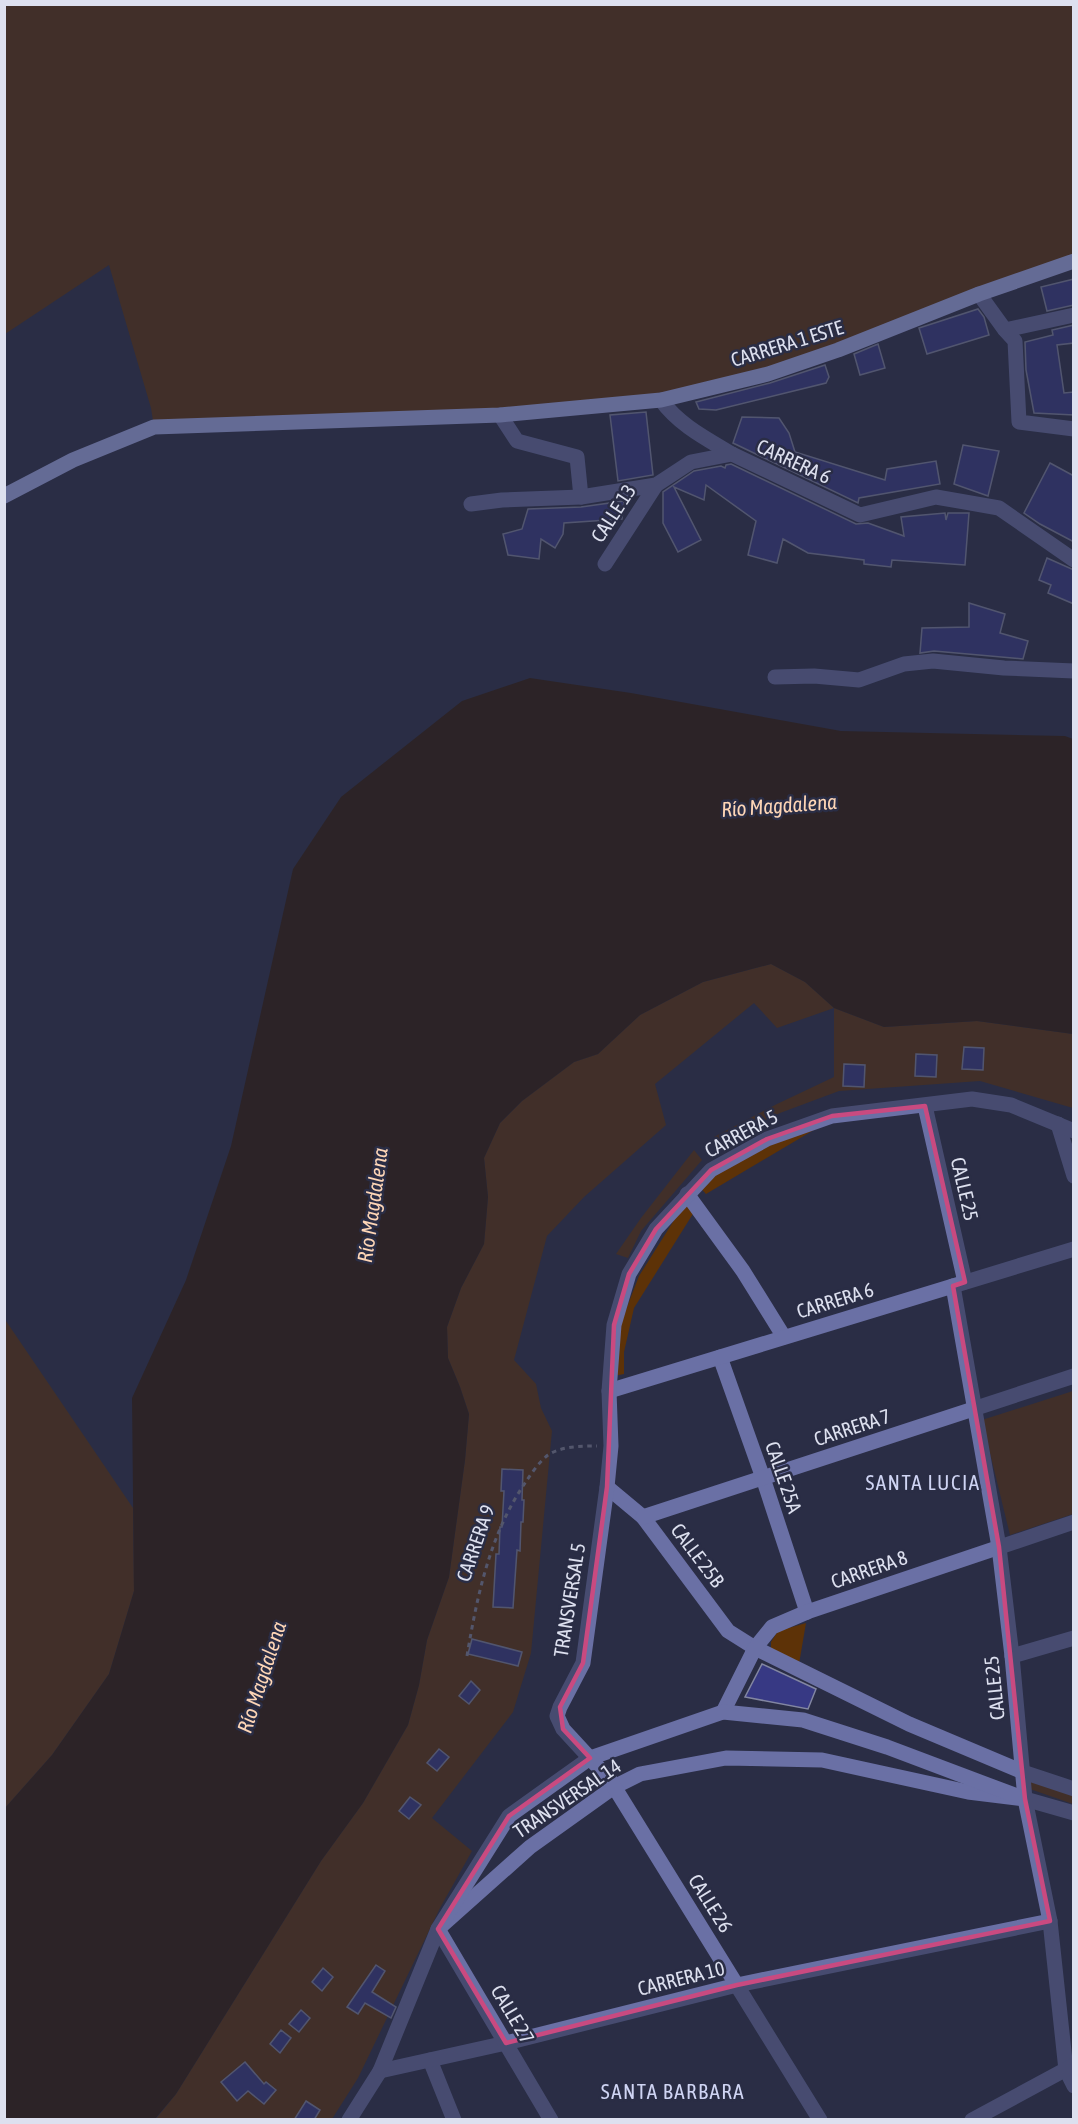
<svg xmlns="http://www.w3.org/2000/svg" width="1078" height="2124" font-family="'Asap Condensed',sans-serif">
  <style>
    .green { fill: #5d3207 }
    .water { fill: #2f1804 }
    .building { fill: #373984; stroke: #8286a2; stroke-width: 1.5 }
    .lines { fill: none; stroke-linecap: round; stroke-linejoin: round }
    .path { stroke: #85889c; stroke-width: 3; stroke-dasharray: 4.5 4.5; stroke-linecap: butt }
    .minor { stroke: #6a70a5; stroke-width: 15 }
    .major { stroke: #acb5f6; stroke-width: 15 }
    .marked { fill: none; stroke: #c94a80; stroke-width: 4.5; stroke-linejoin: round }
    .labels { text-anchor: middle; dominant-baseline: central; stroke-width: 5; stroke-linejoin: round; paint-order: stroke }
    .street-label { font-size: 20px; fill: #dde0ef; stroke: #2a2d45 }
    .water-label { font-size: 21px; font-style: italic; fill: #fdd5b6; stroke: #2a2d45 }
    .neighbourhood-label { font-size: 21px; letter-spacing: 1.5px; fill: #cfd4f3; stroke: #2a2d45 }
  </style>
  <rect width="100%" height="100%" fill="#2a2d45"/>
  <g class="green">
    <polygon points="5,5 1073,5 1073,261 711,387 500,415 154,427 151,408 109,265 5,334"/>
    <polygon points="771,964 805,982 834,1008 884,1027 977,1021 1073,1034 1073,1108 980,1081 839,1091 780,1113 717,1144 714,1137 777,1104 834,1077 834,1008 777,1028 754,1003 655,1084 666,1125 584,1197 547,1236 514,1360 536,1384 541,1408 552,1431 531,1653 513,1712 432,1818 472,1851 440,1908 358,2078 332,2119 155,2120 176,2094 321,1861 363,1803 408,1725 419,1685 427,1640 449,1577 465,1460 469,1414 460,1387 448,1358 447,1327 461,1288 484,1244 488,1197 484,1158 500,1123 522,1101 574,1062 598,1054 640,1015 703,982"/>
    <polygon points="899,1101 829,1121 706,1194 697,1184 744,1151 830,1109"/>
    <polygon points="694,1150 702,1160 641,1231 628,1258 616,1254 641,1218"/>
    <polygon points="688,1198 696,1209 634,1308 624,1352 624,1374 614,1376 620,1325 639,1276"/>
    <polygon points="4,1318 133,1508 134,1591 109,1674 52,1755 5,1808"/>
    <polygon points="1073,1391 1073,1514 1010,1535 982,1420"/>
    <polygon points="806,1623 799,1664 771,1650 771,1642 778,1631"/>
    <polygon points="1030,1778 1073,1793 1073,1804 1030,1789"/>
  </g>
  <polygon class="water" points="530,678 631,693 841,731 1065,736 1073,739 1073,1034 977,1021 884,1027 834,1008 805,982 771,964 703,982 640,1015 598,1054 574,1062 522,1101 500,1123 484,1158 488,1197 484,1244 461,1288 447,1327 448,1358 460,1387 469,1414 465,1460 449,1577 427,1640 419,1685 408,1725 363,1803 321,1861 176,2094 155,2119 5,2119 5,1808 52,1755 109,1674 134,1591 132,1398 186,1280 231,1146 293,869 341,797 462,701"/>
  <g class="building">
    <polygon points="1074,279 1074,305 1047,311 1041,287"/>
    <polygon points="978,309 984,317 989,335 927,354 919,328"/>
    <polygon points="1074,325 1074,343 1057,345 1064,393 1074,392 1074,415 1034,413 1026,370 1025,342 1053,335 1052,330"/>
    <polygon points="878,344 885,368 860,375 854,354"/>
    <polygon points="825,365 829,377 826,383 716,410 699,409 696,402 770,383"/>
    <polygon points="646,412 653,475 618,481 610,415"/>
    <polygon points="742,417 779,418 789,433 795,452 885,480 887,469 936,461 940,484 859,498 858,503 733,443"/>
    <polygon points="963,445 999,451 988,496 954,484"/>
    <polygon points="1050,463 1074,476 1074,542 1040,524 1024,513"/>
    <polygon points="731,464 856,524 868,523 904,536 901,517 945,513 946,520 948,513 969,513 965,565 892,560 891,567 864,564 864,560 808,553 783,539 777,563 748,555 756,521 706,485 704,500 674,487 701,540 678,552 663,523 663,492 694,471 721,466 725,468 726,465"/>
    <polygon points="624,501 622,519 564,523 563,534 555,548 541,539 539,559 508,555 503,534 522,529 528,509 581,507"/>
    <polygon points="1047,558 1074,570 1074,604 1048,593 1051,585 1039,580"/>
    <polygon points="969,603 1005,614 1000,633 1028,641 1023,659 934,651 920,653 922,628 969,627"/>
    <polygon points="964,1047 984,1048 983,1070 962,1069"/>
    <polygon points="916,1054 937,1055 936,1077 915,1076"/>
    <polygon points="844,1064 865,1065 864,1087 843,1086"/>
    <polygon points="502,1469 523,1470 522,1500 524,1500 523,1522 521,1522 520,1551 517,1550 513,1608 493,1607 496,1554 499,1554 500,1527 502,1527 504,1491 501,1491"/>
    <polygon points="472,1639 522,1652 518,1666 468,1654"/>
    <polygon points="762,1664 816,1689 808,1709 745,1697"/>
    <polygon points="471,1681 480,1690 469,1704 459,1696"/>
    <polygon points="439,1749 449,1757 437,1771 427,1763"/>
    <polygon points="410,1797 421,1805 409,1819 399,1811"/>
    <polygon points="376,1965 385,1971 372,1992 396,2007 391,2018 365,2003 358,2014 347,2007"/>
    <polygon points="323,1968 333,1977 322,1991 312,1982"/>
    <polygon points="301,2010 310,2018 299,2032 289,2024"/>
    <polygon points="281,2030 291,2038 280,2053 270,2044"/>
    <polygon points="245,2062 264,2084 266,2082 276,2090 264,2104 248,2091 237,2101 221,2082"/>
    <polygon points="306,2101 320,2110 314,2120 294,2120"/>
  </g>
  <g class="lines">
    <path class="path" d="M467,1656C477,1596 490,1534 525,1483C531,1474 539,1462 548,1455C562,1446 581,1446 597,1446"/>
    <g class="minor">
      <polyline points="979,294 1005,330 1015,341 1019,422 1074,429"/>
      <polyline points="1005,330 1074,315"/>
      <path d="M661,400C679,425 707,439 732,454"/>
      <polyline points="500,415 517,441 577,457 581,497"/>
      <polyline points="471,504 502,500 581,497 656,485 691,462 732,454 860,515 936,497 999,508 1074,560"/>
      <polyline points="605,564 656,485"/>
      <polyline points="775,677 814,676 859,680 904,664 933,661 1004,668 1074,671"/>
      <polyline points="925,1106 965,1282"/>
      <polyline points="1058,1124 1074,1176"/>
      <polyline points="687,1194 743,1271 784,1337"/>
      <polyline points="953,1286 999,1547 1012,1656 1025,1799 1050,1921 1066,2070 1074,2086"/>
      <polyline points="720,1357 763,1478 807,1612"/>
      <polyline points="609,1391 1074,1249"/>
      <polyline points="607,1487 643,1517 728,1631 755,1648 909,1724 1023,1772 1074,1789"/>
      <polyline points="643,1517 1074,1376"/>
      <polyline points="1012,1656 1074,1638"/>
      <polyline points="723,1712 755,1648 772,1627 807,1612 1074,1522"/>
      <polyline points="430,2060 454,2120"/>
      <polyline points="380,2071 506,2043 737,1985 1050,1921"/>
      <polyline points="349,2120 380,2071 438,1929 530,1847 614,1787 640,1774 726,1758 822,1760 968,1792 1025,1799 1074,1813"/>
      <polyline points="551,2120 438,1929 509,1816 590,1758 723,1712 803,1720 887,1747 1025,1799"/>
      <polyline points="820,2120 610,1780 563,1729 557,1716 560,1707 583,1663 607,1487 611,1446 609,1391 614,1325 629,1274 656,1229 711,1170 767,1139 832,1116 972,1099 1011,1105 1074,1131"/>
      <polyline points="972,2120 1072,2066"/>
    </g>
    <polyline class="major" points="4,496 73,460 154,427 500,415 661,400 768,374 838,350 979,294 1074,261"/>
  </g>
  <path d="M0 0H1078V2124H0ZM925,1106L965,1282L953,1286L999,1547L1025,1799L1050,1921L737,1985L506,2043L438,1929L509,1816L590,1758L563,1729L560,1707L583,1663L607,1487L614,1325L629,1274L656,1229L711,1170L767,1139L832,1116Z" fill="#2a2d45" fill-opacity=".55" fill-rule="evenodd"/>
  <path class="marked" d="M925,1106L965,1282L953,1286L999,1547L1025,1799L1050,1921L737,1985L506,2043L438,1929L509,1816L590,1758L563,1729L560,1707L583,1663L607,1487L614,1325L629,1274L656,1229L711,1170L767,1139L832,1116Z"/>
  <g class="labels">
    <g class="street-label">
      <text transform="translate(787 343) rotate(-17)">CARRERA 1 ESTE</text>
      <text transform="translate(794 461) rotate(25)">CARRERA 6</text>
      <text transform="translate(613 513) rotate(-57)">CALLE 13</text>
      <text transform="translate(741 1133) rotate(-28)">CARRERA 5</text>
      <text transform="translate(965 1189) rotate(77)">CALLE 25</text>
      <text transform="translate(835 1300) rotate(-17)">CARRERA 6</text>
      <text transform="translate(852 1427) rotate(-18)">CARRERA 7</text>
      <text transform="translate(784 1477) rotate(71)">CALLE 25A</text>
      <text transform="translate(475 1543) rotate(-71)">CARRERA 9</text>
      <text transform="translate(698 1555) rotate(53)">CALLE 25B</text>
      <text transform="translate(869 1569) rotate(-19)">CARRERA 8</text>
      <text transform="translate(569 1600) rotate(-81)">TRANSVERSAL 5</text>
      <text transform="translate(994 1688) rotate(-96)">CALLE 25</text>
      <text transform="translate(567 1798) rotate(-34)">TRANSVERSAL 14</text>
      <text transform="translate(711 1903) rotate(58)">CALLE 26</text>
      <text transform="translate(681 1978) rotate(-14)">CARRERA 10</text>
      <text transform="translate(513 2014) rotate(59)">CALLE 27</text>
    </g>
    <g class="water-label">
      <text transform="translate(779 805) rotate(-4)">Río Magdalena</text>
      <text transform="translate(372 1205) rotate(-82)">Río Magdalena</text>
      <text transform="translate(261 1677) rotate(-72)">Río Magdalena</text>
    </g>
    <g class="neighbourhood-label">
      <text x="923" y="1482">SANTA LUCIA</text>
      <text x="673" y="2091">SANTA BARBARA</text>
    </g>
  </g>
  <rect width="1078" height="2124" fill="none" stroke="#dde0ef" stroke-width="12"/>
</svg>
